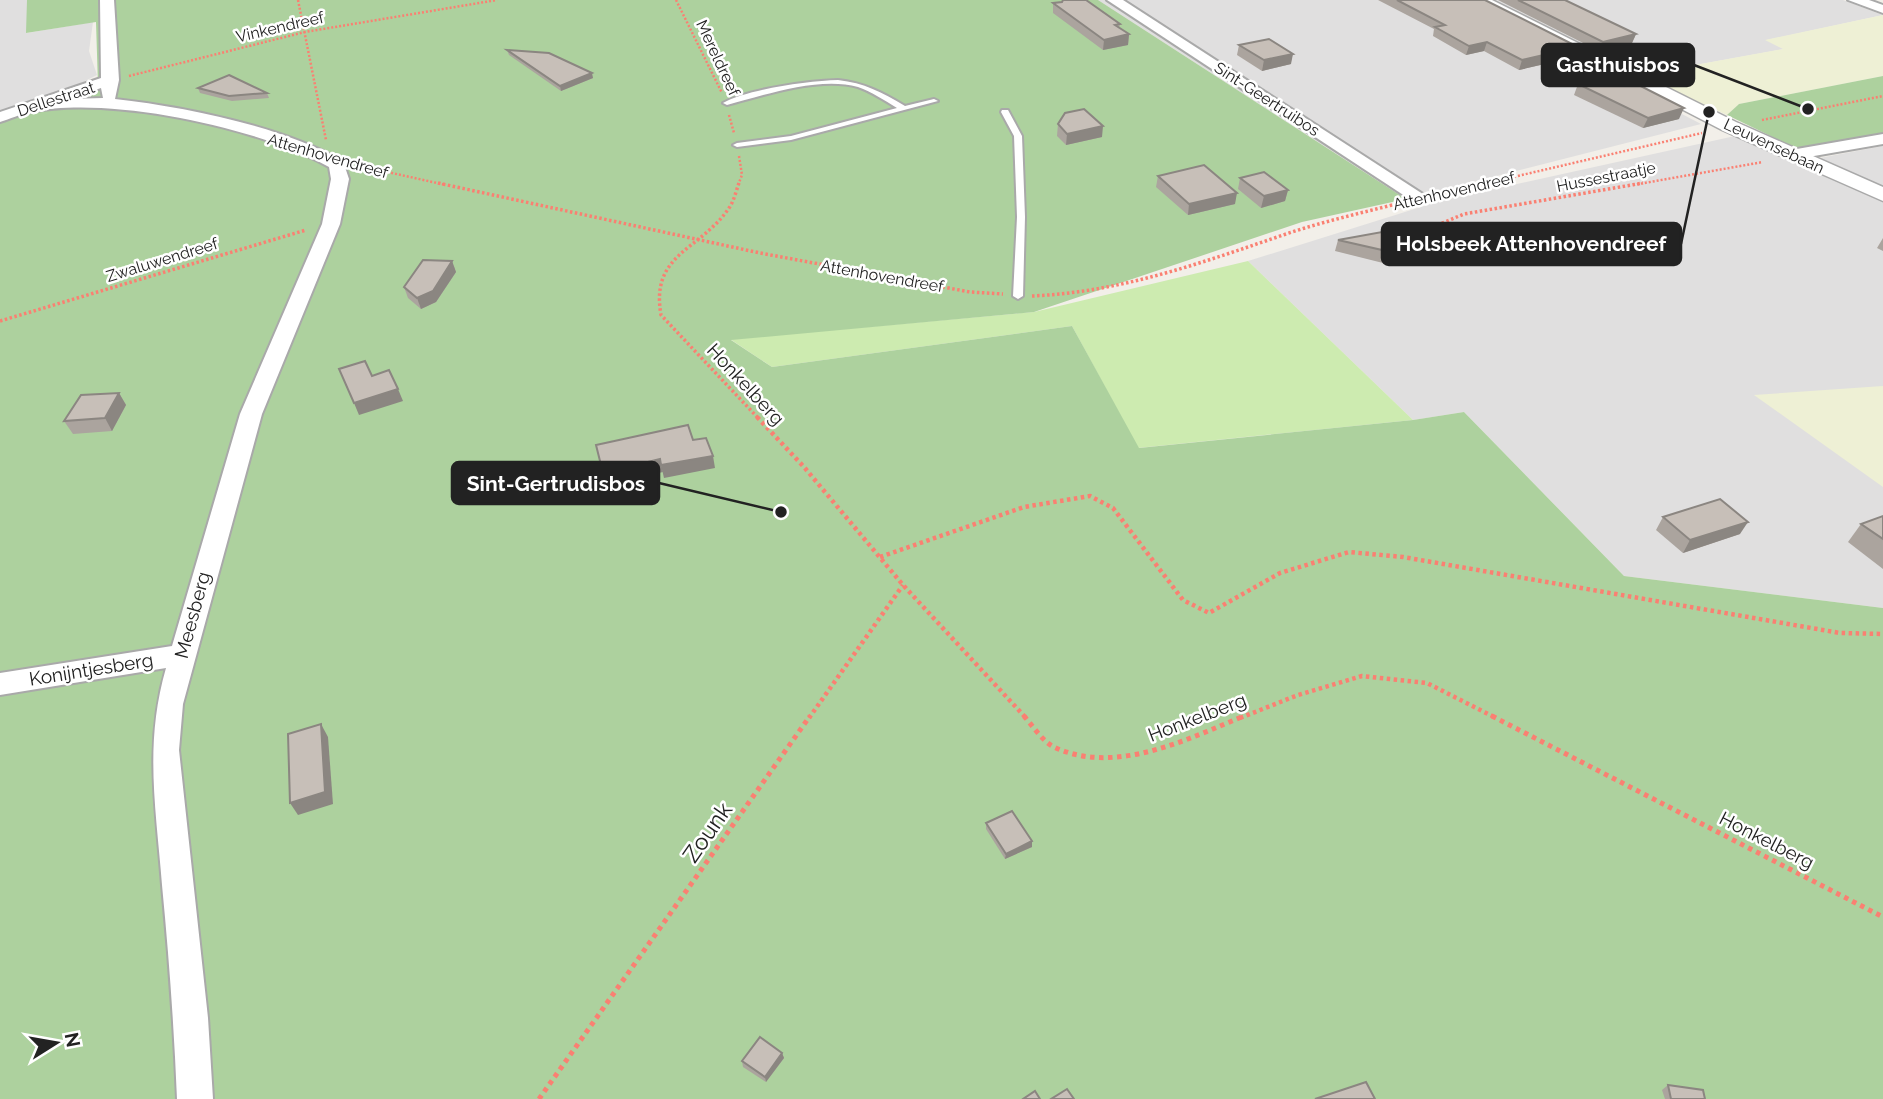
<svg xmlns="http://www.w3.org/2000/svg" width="1883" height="1099" font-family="Raleway,sans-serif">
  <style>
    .residential { fill: #e0dfdf }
    .farmland { fill: #eef0d5 }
    .grass { fill: #cdebb0 }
    .forest { fill: #add19e }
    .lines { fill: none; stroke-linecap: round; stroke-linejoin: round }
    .service-casing { stroke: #a9a9a9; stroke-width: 4 }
    .minor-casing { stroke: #a9a9a9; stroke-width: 4 }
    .tertiary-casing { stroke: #a9a9a9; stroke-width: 3 }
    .path-far3 { stroke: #fa8072; stroke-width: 2.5; stroke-dasharray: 2 2; stroke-linecap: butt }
    .path-far2 { stroke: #fa8072; stroke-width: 3.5; stroke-dasharray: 2.5 2.5; stroke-linecap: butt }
    .path-far1 { stroke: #fa8072; stroke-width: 4.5; stroke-dasharray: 3.5 3.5; stroke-linecap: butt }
    .path { stroke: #fa8072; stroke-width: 5; stroke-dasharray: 4.5 4.5; stroke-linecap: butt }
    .service { fill: #fff; fill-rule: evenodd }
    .minor { fill: #fff; fill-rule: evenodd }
    .tertiary { fill: #fff; fill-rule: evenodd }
    .wall { fill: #aba49e }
    .shaded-wall { fill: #8b8681 }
    .building { fill: #c7bfb8; stroke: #8b8681; stroke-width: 2 }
    .labels { text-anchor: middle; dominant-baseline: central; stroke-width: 5; stroke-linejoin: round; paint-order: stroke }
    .far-street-label { font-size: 16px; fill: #222; stroke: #fff }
    .street-label { font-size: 19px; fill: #222; stroke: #fff }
    .near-street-label { font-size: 23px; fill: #222; stroke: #fff }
    .leader { fill: none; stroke: #222; stroke-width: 2.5 }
    .callout-dot { fill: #222; stroke: #fff; stroke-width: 2.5 }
    .callout { fill: #222; stroke: #222; stroke-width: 2.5 }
    .callout-label { font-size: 21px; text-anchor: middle; font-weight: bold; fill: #fff }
  </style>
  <rect width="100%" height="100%" fill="#f2efe9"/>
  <g class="residential">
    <polygon points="0,0 27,0 27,33 93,22 89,51 97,75 75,86 0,112"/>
    <polygon points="1098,0 1464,0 1701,124 1406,199"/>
    <polygon points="1489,0 1843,0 1883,15 1767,40 1784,49 1640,75"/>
    <polygon points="1735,136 1883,201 1883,608 1624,576 1464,412 1413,420 1248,261 1440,201"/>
    <polygon points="1883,146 1883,191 1809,160"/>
  </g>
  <g class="farmland">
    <polygon points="1883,15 1883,76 1739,104 1727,115 1640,75 1783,49 1765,40"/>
    <polygon points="1883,386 1883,487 1754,395"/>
  </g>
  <polygon class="grass" points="1248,261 1413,420 1138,448 1072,326 772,367 730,339 1034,312"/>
  <g class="forest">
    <polygon points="27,0 1098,0 1406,199 1302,222 1034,312 731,340 772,367 1072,326 1139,448 1413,420 1464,412 1624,576 1883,608 1883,1099 0,1099 0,118 98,86 96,22 26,33"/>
    <polygon points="1883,76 1883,137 1802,151 1727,115 1739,104"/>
  </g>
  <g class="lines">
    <g class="service-casing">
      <g id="service">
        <path d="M838,80C864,83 882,92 905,106L934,99L938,101L791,140L737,147L733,145L737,143L791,136L897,108C884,100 872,92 858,87C819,76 765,95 727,105L723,103C748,89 808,81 838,80Z"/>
        <polygon points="1002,110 1008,110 1022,136 1025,217 1023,296 1018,299 1013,296 1017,217 1014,136 1001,112"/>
      </g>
    </g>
    <g class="minor-casing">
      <g id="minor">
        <path d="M100,0H114L119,80L115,99C186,107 280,126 343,161L349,179L340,224L262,414L183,704L179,750L208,1018L213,1099H177C174,1027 169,957 162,885C156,808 144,744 166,668L0,695V673L172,646L240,414L322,224L331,179L329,167C261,128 108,95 31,112C20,114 10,119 0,122V112L101,78ZM101,88L103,98L68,99Z"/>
        <polygon points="1107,0 1123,0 1429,198 1426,202 1414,202"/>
        <polygon points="1848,0 1869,0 1883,5 1883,13"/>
        <polygon points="1883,134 1883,144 1791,160 1783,155 1791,150"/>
      </g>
    </g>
    <g class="tertiary-casing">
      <polygon id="tertiary" points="1471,0 1492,0 1736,122 1883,187 1883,201 1722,130"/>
    </g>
    <g class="path-far3">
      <polyline points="298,0 326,140"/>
      <polyline points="676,0 722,93"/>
      <polyline points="129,76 305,32 497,0"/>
      <polyline points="729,115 734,133"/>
      <polyline points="1762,120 1883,96"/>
      <polyline points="356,165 446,185"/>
      <polyline points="738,185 742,175 739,156"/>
      <polyline points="1479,185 1702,133"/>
      <polyline points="1633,185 1763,162"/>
    </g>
    <g class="path-far2">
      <polyline points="438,183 760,253 970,292 1003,294"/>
      <path d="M739,183C736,191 734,201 729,208C700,251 650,253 661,315L759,419"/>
      <polyline points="1438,194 1486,183"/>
      <polyline points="1428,229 1464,214 1643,183"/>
      <path d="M1032,296C1124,292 1206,261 1292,232C1326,221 1361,213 1396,204"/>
      <polyline points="0,321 306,230"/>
    </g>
    <g class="path-far1">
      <polyline points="757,417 804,467 903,585 1026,718"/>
      <polyline points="880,557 1024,507 1090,496 1113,508 1183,600 1209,613 1280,573 1349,552 1403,557 1840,633 1883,634"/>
      <polyline points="809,718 903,585"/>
      <polyline points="1240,718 1298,695 1362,676 1427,683 1496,718"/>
    </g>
    <g class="path">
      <path d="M1024,716C1032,725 1043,742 1054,747C1115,776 1188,739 1244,716"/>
      <polyline points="1492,716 1883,917"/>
      <polyline points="539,1099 810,716"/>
    </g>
    <use href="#service" class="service"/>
    <use href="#minor" class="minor"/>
    <use href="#tertiary" class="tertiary"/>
  </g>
  <g class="wall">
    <polygon points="1378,0 1485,0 1575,57 1519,70 1484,51 1466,55 1433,36 1434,29"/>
    <polygon points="1498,0 1565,0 1636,34 1632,43 1599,51"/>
    <polygon points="1053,3 1120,24 1119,28 1129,34 1128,45 1103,50 1053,13"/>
    <polygon points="1239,45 1291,64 1262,71 1237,55"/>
    <polygon points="507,50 593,78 561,91 509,55"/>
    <polygon points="1578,84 1679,119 1643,128 1574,95"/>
    <polygon points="198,88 267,93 269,98 232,101 200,93"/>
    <polygon points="1058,124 1102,137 1066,145 1057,136"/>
    <polygon points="1158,176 1235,204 1188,215 1156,187"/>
    <polygon points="1240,178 1288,190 1285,201 1261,208 1238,189"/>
    <polygon points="1883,238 1883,251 1877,248"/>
    <polygon points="1401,239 1387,264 1335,251 1338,240"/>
    <polygon points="452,261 456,272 436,302 421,309 408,298 404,287"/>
    <polygon points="119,393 126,405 112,431 73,434 64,421"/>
    <polygon points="1883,516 1883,569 1848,542 1861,524"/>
    <polygon points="1663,517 1740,534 1683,553 1656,530"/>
    <polygon points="986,823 1032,841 1032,847 1005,859 986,829"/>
    <polygon points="782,1053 784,1058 766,1082 743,1067 742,1061"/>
    <polygon points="1668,1085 1705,1099 1665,1099 1662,1090"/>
  </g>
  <g class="shaded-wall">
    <polygon points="1129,34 1128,45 1103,50 1104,40"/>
    <polygon points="1636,34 1632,43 1599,51 1603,42"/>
    <polygon points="1487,42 1484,51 1466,55 1469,46"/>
    <polygon points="1578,47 1575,57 1519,70 1522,60"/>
    <polygon points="1293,54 1291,64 1262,71 1264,60"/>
    <polygon points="592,73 593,78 561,91 560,86"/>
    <polygon points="1684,108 1679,119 1643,128 1648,118"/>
    <polygon points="1103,126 1102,137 1066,145 1067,134"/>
    <polygon points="1288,190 1285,201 1261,208 1264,196"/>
    <polygon points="1237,193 1235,204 1188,215 1189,204"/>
    <polygon points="1404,228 1401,239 1387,264 1391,252"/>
    <polygon points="452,261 456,272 436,302 421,309 417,298"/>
    <polygon points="398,389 403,401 359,415 354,403"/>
    <polygon points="119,393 126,405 112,431 105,418"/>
    <polygon points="713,456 715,468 664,478 661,465"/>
    <polygon points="660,459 663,472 606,485 603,473"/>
    <polygon points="1748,522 1740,534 1683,553 1690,540"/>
    <polygon points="321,724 328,737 333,804 298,815 290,803"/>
    <polygon points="1032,841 1032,847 1005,859 1006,854"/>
    <polygon points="782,1053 784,1058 766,1082 765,1077"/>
  </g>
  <g class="building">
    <polygon points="1063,0 1086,0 1120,24 1115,25 1129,34 1104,40 1053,3 1062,2"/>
    <polygon points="1397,0 1485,0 1578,47 1522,60 1487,42 1469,46 1435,27 1445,25"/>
    <polygon points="1518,0 1565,0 1636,34 1603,42"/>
    <polygon points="1269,39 1293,54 1264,60 1239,45"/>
    <polygon points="507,50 549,53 592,73 560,86"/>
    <polygon points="1617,74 1684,108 1648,118 1578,84"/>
    <polygon points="229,75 267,93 229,96 198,88"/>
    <polygon points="1084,109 1103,126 1067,134 1058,124 1065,113"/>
    <polygon points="1204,165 1237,193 1189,204 1158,176"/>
    <polygon points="1264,172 1288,190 1264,196 1240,178"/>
    <polygon points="1404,228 1391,252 1338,240"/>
    <polygon points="423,260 452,261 433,291 417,298 404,287"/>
    <polygon points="365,361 372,376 389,370 398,389 354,403 339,369"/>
    <polygon points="119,393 105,418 64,421 81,395"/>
    <polygon points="688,425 693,440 706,438 713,456 661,465 660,459 603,473 596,445"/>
    <polygon points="1720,499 1748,522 1690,540 1663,517"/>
    <polygon points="1883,516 1883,539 1861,524"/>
    <polygon points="321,724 325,792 290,803 288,734"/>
    <polygon points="1012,811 1032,841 1006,854 986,823"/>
    <polygon points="760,1037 782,1053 765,1077 742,1061"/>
    <polygon points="1366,1082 1375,1099 1315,1099"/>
    <polygon points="1668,1085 1703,1090 1705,1099 1671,1099"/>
    <polygon points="1067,1089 1074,1099 1051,1099"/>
    <polygon points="1035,1091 1040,1099 1023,1099"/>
  </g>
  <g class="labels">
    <g class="far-street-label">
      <text transform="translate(280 27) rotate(-13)">Vinkendreef</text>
      <text transform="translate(718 58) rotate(65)">Mereldreef</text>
      <text transform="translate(56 99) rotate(-18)">Dellestraat</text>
      <text transform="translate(1267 99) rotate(33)">Sint-Geertruibos</text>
      <text transform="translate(1774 146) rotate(25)">Leuvensebaan</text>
      <text transform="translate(328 156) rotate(16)">Attenhovendreef</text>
      <text transform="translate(1606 177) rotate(-11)">Hussestraatje</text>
      <text transform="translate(1454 191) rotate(-13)">Attenhovendreef</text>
      <text transform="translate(162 260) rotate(-17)">Zwaluwendreef</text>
      <text transform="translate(882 276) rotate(10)">Attenhovendreef</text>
    </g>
    <g class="street-label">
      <text transform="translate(746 384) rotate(47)">Honkelberg</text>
      <text transform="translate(192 615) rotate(-75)">Meesberg</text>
      <text transform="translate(91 669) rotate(-9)">Konijntjesberg</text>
      <text transform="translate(1197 717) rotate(-21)">Honkelberg</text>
      <text transform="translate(1767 840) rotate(27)">Honkelberg</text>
    </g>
    <g class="near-street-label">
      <text transform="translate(707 832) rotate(-55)">Zounk</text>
    </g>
  </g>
  <path class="leader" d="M1808 109L1694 65M1709 112L1681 244M781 512L659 483"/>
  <g class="callout-dot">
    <circle cx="1808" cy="109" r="7"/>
    <circle cx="1709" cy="112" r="7"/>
    <circle cx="781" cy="512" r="7"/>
  </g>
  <g class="callout">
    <rect x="1542" y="44" width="152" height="42" rx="7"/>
    <rect x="1382" y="223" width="299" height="42" rx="7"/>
    <rect x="452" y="462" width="207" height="42" rx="7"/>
  </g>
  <g class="callout-label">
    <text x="1618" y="72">Gasthuisbos</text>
    <text x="1531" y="251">Holsbeek Attenhovendreef</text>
    <text x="556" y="491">Sint-Gertrudisbos</text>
  </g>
  <g transform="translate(56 1043) rotate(79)" stroke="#ffffff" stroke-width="5" paint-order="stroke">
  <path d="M0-5L12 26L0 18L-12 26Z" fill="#222222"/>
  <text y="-10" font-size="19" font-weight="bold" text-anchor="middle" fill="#222222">N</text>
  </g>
</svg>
